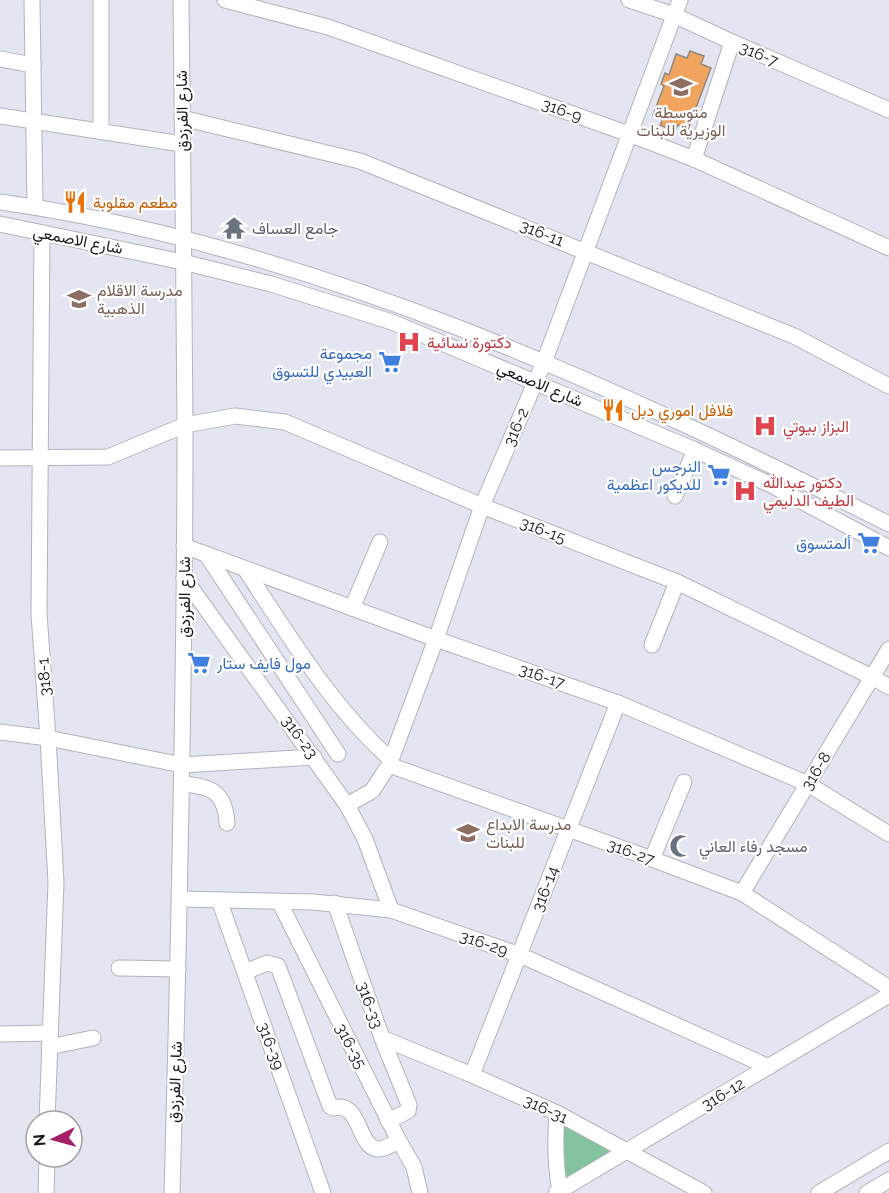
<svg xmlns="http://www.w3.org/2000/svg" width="889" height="1193" font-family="Raleway,Vazirmatn,sans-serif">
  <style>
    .green { fill: #84c39f }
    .building { fill: #f1a45e; stroke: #918881; stroke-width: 1.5 }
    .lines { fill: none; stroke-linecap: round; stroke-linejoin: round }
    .minor-casing { stroke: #b2b3be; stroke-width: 17 }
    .minor { stroke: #fff; stroke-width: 15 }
    .labels { text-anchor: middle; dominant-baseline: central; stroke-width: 4.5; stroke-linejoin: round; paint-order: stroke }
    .street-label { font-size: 16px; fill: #17171b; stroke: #fff }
    .education-label { font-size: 16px; fill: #785e54; stroke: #fff; text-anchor: start }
    .food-label { font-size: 16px; fill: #c56008; stroke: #fff; text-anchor: start }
    .worship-label { font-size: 16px; fill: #5b616d; stroke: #fff; text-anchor: start }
    .health-label { font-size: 16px; fill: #be3a42; stroke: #fff; text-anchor: start }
    .shop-label { font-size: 16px; fill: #366cbe; stroke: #fff; text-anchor: end }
  </style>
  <rect width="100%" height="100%" fill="#e3e5f0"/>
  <path class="green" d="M565,1123L614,1150L566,1178C561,1164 558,1137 565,1123Z"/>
  <polygon class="building" points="690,51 704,56 701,64 711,68 688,129 678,125 675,131 660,125 663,119 653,115 664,86 661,84 665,73 669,75 676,54 687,58"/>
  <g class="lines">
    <g class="minor-casing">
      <g id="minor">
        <polyline points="32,0 35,207"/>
        <polyline points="101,0 101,130"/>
        <polyline points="225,0 328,27 629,134 694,159 889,248"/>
        <polyline points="629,0 674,15 732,42 889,110"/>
        <polyline points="0,59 33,65"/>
        <polyline points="0,116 182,144"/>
        <polyline points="182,118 360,161 794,336 889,386"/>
        <polyline points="694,159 732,42"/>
        <path d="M0,202C310,246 611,384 889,524"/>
        <polyline points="0,224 183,262 271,284 392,322 695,450 771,485 889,548"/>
        <polyline points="42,233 39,614 48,738 56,882 47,1121"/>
        <polyline points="0,458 108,457 185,425 235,416 285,422 482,506 677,582 872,677 889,687"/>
        <polyline points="675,496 695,450"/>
        <polyline points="184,546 436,639 618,703 808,784 889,834"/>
        <polyline points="206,554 338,754"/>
        <path d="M245,569C289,636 331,706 391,760"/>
        <polyline points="184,578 347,805 365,839 391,910"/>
        <polyline points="352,608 380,542"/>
        <polyline points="652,645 677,582"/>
        <polyline points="0,732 48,738 182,765 314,757"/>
        <polyline points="389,765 652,859 742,893 889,988"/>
        <path d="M182,784C210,786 225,791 227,823"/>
        <polyline points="347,805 372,791 389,765 436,639 482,506 544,362 680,0"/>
        <polyline points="652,859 684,782"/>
        <polyline points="742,893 889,649"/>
        <polyline points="180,899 313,902 391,910 520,955 769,1067"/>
        <polyline points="219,900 323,1193"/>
        <polyline points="279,901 399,1141 414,1167 420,1193"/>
        <polyline points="335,903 382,1038 409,1105 408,1111 388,1121"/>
        <polyline points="119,968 178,969"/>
        <path d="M245,972L267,963L278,966L330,1106L333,1108C361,1100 357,1146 377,1149C384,1150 392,1144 399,1141"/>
        <polyline points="0,1034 49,1033"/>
        <polyline points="382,1038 472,1075 557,1113 704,1193"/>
        <polyline points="49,1047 93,1038"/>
        <polyline points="472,1075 618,703"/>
        <path d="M557,1113C555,1139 555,1165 560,1191"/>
        <polyline points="46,1193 47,1157"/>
        <path d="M172,1193C179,937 185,682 185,426C185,284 182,142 181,0"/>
        <polyline points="556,1193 889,995"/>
        <polyline points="819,1193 889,1151"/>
        <polyline points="867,1193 889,1180"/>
      </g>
    </g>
    <use href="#minor" class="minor"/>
  </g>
  <defs>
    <g id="school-bare" transform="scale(1.8)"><path d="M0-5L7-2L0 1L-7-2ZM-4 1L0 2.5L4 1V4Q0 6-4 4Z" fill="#8d6e63" stroke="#fff" stroke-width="2.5" paint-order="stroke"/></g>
    <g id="restaurant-bare" transform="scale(1.8)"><path d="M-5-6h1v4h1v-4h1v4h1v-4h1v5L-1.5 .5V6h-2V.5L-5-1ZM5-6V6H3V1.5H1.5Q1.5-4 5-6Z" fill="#e8710a" stroke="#fff" stroke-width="2.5" paint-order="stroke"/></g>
    <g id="temple-bare" transform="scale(1.8)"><path d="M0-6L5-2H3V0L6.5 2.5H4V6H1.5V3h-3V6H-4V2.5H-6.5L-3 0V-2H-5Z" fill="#6b7280" stroke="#fff" stroke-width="2.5" paint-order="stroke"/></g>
    <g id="hospital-bare" transform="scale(1.8)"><path d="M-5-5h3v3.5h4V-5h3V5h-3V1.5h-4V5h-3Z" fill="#e0444e" stroke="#fff" stroke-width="2.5" paint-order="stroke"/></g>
    <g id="supermarket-bare" transform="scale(1.8)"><path d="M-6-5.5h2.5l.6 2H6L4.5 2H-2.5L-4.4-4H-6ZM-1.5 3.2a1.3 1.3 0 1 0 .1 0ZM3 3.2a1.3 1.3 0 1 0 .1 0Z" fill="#3f7fe0" stroke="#fff" stroke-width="2.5" paint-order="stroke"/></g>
    <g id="mosque-bare" transform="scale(1.8)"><path d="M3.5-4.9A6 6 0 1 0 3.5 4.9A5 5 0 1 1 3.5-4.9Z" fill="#6b7280" stroke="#fff" stroke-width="2.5" paint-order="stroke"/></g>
  </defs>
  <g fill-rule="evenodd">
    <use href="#school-bare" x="681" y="87"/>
    <use href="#restaurant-bare" x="75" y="202"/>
    <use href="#temple-bare" x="234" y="228"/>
    <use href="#school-bare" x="79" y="299"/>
    <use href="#hospital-bare" x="409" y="342"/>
    <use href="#supermarket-bare" x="390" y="362"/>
    <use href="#restaurant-bare" x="613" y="410"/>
    <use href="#hospital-bare" x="765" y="426"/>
    <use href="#supermarket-bare" x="719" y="475"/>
    <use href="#hospital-bare" x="745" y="491"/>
    <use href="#supermarket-bare" x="869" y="543"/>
    <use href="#supermarket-bare" x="199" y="663"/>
    <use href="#school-bare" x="468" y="833"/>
    <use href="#mosque-bare" x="681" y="846"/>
  </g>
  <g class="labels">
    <g class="street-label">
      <text transform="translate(759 54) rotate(23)">316-7</text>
      <text transform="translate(562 110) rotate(20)">316-9</text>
      <text transform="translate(182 111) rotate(-91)">شارع الفرزدق</text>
      <text transform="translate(542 233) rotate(22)">316-11</text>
      <text transform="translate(78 240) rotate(11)">شارع الاصمعي</text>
      <text transform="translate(540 384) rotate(23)">شارع الاصمعي</text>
      <text transform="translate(516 427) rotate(-67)">316-2</text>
      <text transform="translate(543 530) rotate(21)">316-15</text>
      <text transform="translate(184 597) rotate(-90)">شارع الفرزدق</text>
      <text transform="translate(542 676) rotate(19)">316-17</text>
      <text transform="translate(44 677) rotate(-94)">318-1</text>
      <text transform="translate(300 737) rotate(54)">316-23</text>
      <text transform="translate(816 771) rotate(-59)">316-8</text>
      <text transform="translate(631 852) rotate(20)">316-27</text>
      <text transform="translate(545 889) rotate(-69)">316-14</text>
      <text transform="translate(484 943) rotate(19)">316-29</text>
      <text transform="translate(370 1005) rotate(71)">316-33</text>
      <text transform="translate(271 1046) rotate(70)">316-39</text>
      <text transform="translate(351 1046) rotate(63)">316-35</text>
      <text transform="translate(175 1082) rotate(-88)">شارع الفرزدق</text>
      <text transform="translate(723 1094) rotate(-31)">316-12</text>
      <text transform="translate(546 1109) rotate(25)">316-31</text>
    </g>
    <g class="education-label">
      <text x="681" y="112" text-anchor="middle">متوسطة<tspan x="681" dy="18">الوزيرية للبنات</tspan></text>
      <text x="97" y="290">مدرسة الاقلام<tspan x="97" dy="18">الذهبية</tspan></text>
      <text x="486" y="824">مدرسة الابداع<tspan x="486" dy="18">للبنات</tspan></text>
    </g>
    <g class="food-label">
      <text x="93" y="202">مطعم مقلوبة</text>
      <text x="631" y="410">فلافل اموري دبل</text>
    </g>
    <g class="worship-label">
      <text x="252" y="228">جامع العساف</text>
      <text x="699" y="846">مسجد رفاء العاني</text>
    </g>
    <g class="health-label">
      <text x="427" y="342">دكتورة نسائية</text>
      <text x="783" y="426">البزاز بيوتي</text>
      <text x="763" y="482">دكتور عبدالله<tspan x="763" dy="18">الطيف الدليمي</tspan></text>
    </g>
    <g class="shop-label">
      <text x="372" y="353">مجموعة<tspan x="372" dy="18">العبيدي للتسوق</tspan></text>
      <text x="701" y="466">النرجس<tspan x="701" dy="18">للديكور اعظمية</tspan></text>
      <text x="851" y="543">ألمتسوق</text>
      <text x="217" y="663" text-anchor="start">مول فايف ستار</text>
    </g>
  </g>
  <g transform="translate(54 1139) rotate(265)"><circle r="28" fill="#ffffff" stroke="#a2a2a4" stroke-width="1.5"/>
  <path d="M0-4.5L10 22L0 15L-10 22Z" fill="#a51e68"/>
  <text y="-9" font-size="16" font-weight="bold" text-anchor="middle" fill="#17171b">N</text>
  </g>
</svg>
